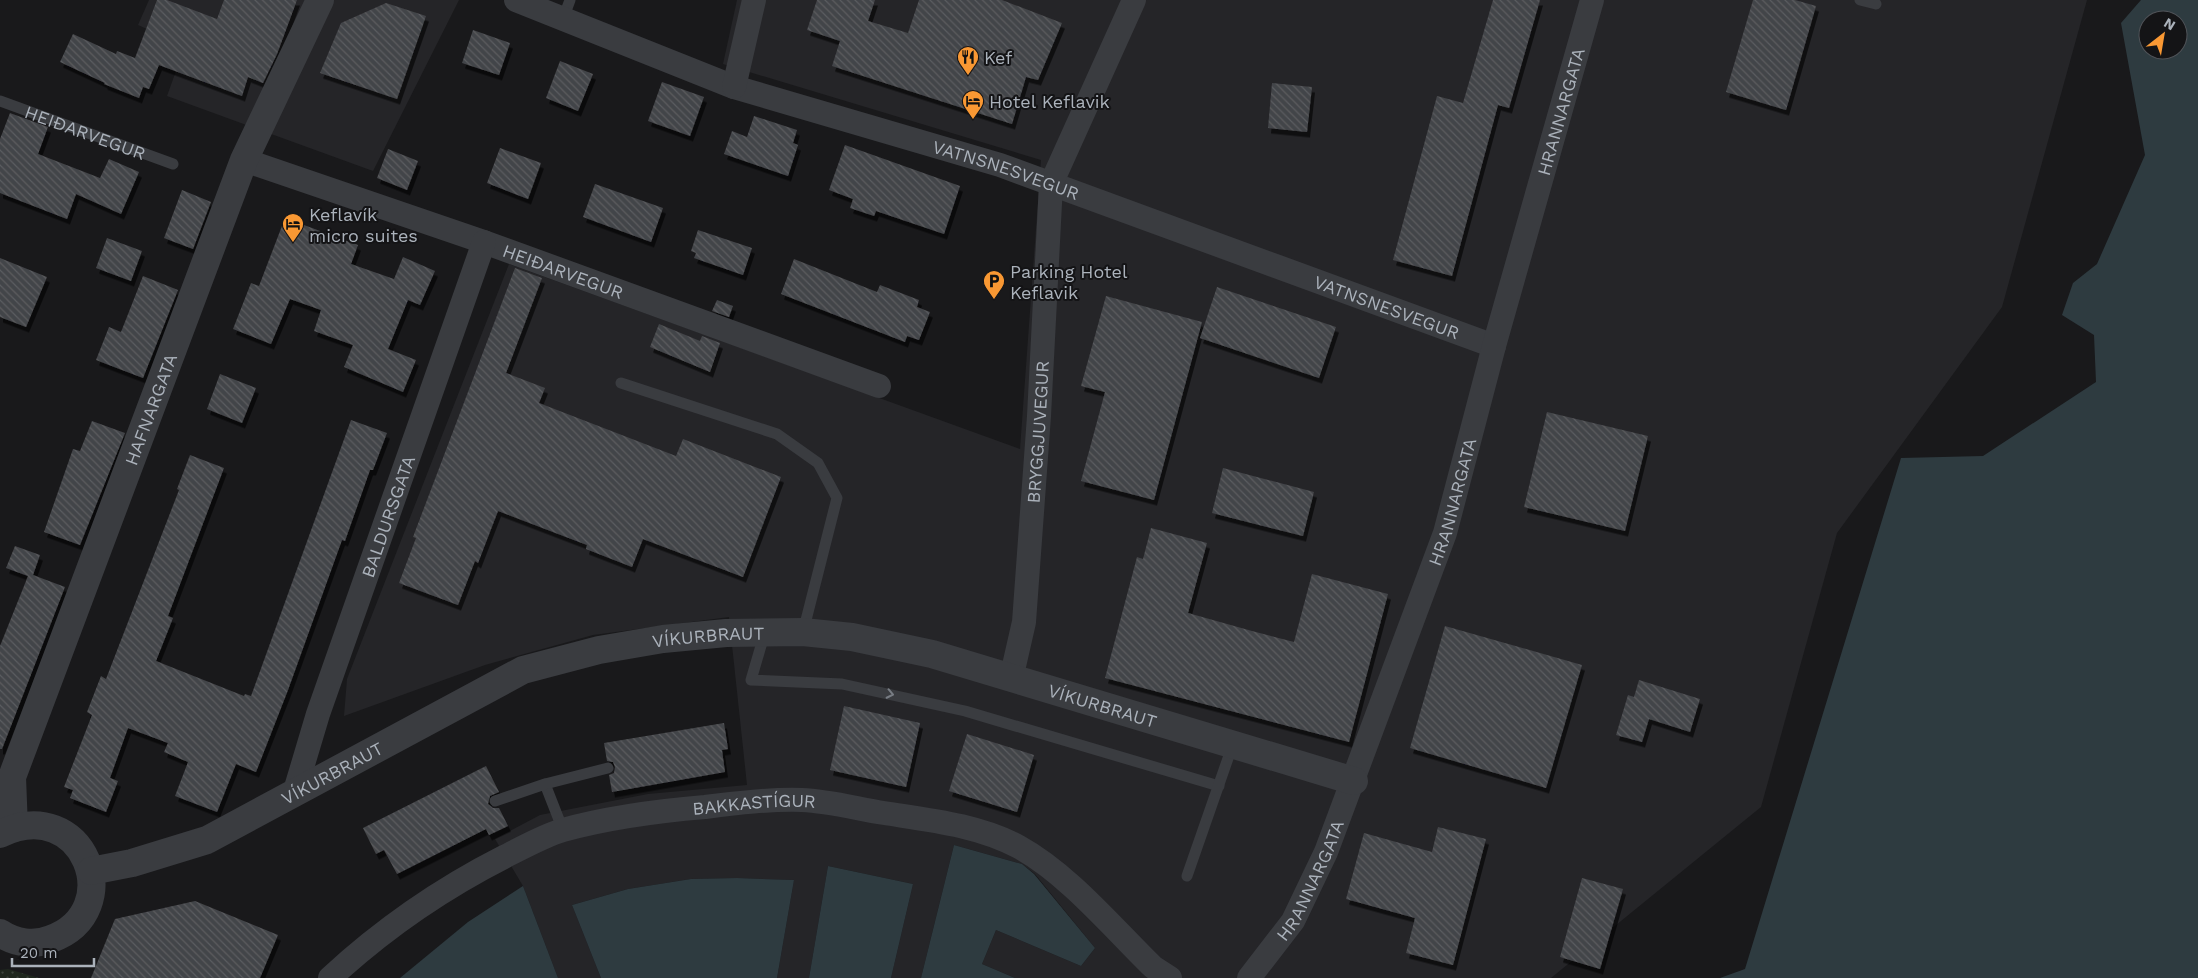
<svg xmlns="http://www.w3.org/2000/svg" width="2198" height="978" font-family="'Work Sans',sans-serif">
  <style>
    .built { fill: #252528 }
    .grass { fill: url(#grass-dots) }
    .water { fill: #2e3b40; fill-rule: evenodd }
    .building { fill: url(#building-back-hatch); filter: url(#shadow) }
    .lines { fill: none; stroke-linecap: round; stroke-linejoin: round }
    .service { stroke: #3a3c40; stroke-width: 11 }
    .minor { stroke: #3a3c40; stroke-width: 24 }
    .tertiary { stroke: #3a3c40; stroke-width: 28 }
    .oneway { stroke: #787d84 }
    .labels { text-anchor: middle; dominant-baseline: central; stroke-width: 4; stroke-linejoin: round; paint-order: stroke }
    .poi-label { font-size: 18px; fill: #abb2bb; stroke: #141416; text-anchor: start }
    .street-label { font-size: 18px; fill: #abb2bb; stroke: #141416 }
  </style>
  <defs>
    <pattern id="grass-dots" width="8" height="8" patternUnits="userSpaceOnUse" patternTransform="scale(1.25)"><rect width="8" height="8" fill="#1f271e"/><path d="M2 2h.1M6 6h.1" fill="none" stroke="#3d443d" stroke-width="1.8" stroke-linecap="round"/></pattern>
    <pattern id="building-back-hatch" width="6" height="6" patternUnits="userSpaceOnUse" patternTransform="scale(1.25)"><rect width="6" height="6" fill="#434448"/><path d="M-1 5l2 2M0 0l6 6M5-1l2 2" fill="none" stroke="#5b5d60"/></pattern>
    <filter id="shadow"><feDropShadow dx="3" dy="5.5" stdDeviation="0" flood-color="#0009"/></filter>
  </defs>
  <rect width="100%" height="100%" fill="#19191b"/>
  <g class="built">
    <polygon points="149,0 459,0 373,171 167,96 185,46 138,25"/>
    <polygon points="737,0 2087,0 2002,307 1837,533 1761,807 1551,978 1015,978 982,964 996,930 1081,966 1095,948 1035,874 1022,864 954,845 921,978 891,978 913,884 828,866 809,978 777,978 794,880 737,878 691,879 628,889 572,905 601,978 558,978 523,886 495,839 540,815 648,794 747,785 729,617 593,635 485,665 344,716 347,679 509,264 1020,449 1041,160 723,64"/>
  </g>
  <polygon class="grass" points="8,969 39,978 0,978 0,970"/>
  <g class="water">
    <path d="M2141,0H2198V978H1720L1745,969L1901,458L1983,456L2096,382L2094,335L2062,315L2073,283L2097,264L2145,155L2121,23ZM2148,20H2178V50H2148Z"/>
    <polygon points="954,845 1022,864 1034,874 1095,948 1081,966 996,930 982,964 1015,978 921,978"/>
    <polygon points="828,866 913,884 891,978 809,978"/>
    <polygon points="737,878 794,880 777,978 601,978 572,905 628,889 691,879"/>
    <polygon points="523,886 558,978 400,978 468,922"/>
  </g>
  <g class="building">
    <polygon points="157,0 167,0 217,19 224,0 297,0 277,54 263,83 248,77 242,96 159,65 149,89 143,87 139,98 104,84 105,83 60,62 73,34 116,54 117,51 135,58"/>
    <polygon points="817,0 875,0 868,21 908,33 919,0 1002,0 1062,23 1038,80 1026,77 1012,124 832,66 840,41 807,30"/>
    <polygon points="1493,0 1540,0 1509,108 1498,105 1452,276 1393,260 1437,96 1463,103"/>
    <polygon points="1753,0 1795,0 1816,6 1786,110 1726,92"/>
    <polygon points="386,3 426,16 397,99 320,73 341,23"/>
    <polygon points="473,30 510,43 499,75 462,63"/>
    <polygon points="560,61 593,74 578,111 546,98"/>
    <polygon points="662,82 704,97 690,136 648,121"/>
    <polygon points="1272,83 1312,87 1307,132 1268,128"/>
    <polygon points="10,113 48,127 38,154 100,178 109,159 139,172 121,214 76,194 67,219 0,193 0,139"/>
    <polygon points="754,116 797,130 793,143 798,145 788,176 724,154 732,131 747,137"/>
    <polygon points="845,145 960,186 944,234 876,211 874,216 850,208 853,199 829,190"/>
    <polygon points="500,148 541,163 528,199 487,183"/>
    <polygon points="388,149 418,161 407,190 377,178"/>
    <polygon points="595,184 663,208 651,242 583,217"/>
    <polygon points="182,190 211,202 193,249 164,238"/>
    <polygon points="285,218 358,245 351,264 394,279 403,257 435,271 420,305 408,300 388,349 416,360 403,392 344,367 353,345 314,331 321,310 290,299 271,344 233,329 251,283 259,286"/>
    <polygon points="698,230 752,248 743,275 694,258 696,253 691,251"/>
    <polygon points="107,238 142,251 131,281 96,268"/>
    <polygon points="0,258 47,277 26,327 0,317"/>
    <polygon points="794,259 877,292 880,285 919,300 917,307 930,312 919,340 907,336 905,342 781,294"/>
    <polygon points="515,268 542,278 506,373 545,388 539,403 676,456 683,439 781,477 743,577 643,539 632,567 586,549 587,545 498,511 478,563 475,561 458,605 399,583 416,538 413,537"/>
    <polygon points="143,276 178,290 143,378 96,360 109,327 121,332"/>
    <polygon points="1217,287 1336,327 1319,378 1200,338"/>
    <polygon points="1106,296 1202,322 1154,500 1081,481 1105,392 1081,386"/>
    <polygon points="717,300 733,306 729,317 712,311"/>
    <polygon points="659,324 700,341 702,336 720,343 710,372 650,347"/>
    <polygon points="220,374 256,388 242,423 207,409"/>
    <polygon points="1547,412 1648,436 1625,531 1524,507"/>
    <polygon points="351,420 387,433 373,470 370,470 345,541 342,540 288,690 256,772 236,764 217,812 175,796 188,762 164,752 168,743 128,728 110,778 118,781 106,812 70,798 73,790 64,787 92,715 87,712 101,676 106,679 179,490 177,489 190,455 224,468 168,616 173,618 156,661 244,696 245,694 251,696"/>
    <polygon points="92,421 125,433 80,545 44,532 73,449 80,451"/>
    <polygon points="1223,468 1314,492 1303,536 1212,513"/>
    <polygon points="1151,528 1207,543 1188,613 1252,631 1294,642 1312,574 1388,594 1349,742 1105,678 1137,557 1143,559"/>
    <polygon points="15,546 40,555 33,575 65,587 2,749 0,749 0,646 28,576 6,568"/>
    <polygon points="1445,626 1582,665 1546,788 1410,748"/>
    <polygon points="1639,680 1700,699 1690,732 1649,719 1642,742 1616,735 1628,695 1634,697"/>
    <polygon points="844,706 920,723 906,787 830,770"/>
    <polygon points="724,723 728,749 722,750 725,772 612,792 609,775 614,773 615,767 613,762 607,761 604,743"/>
    <polygon points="967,734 1034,755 1017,812 949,791"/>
    <polygon points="486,766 499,792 490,796 488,804 493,808 499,808 508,826 489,835 486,829 397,874 384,850 376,854 363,828"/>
    <polygon points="1438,827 1486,839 1453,965 1406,953 1415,918 1346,899 1364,833 1432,852"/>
    <polygon points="1582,878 1623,889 1600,969 1560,957"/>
    <polygon points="195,901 278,935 260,978 91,978 115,919"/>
  </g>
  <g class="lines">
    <g class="service">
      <polyline points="1860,0 1876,4"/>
      <polyline points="563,19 570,0"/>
      <path id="s1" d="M0,101L173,164"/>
      <polyline points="621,383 777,434 818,463 837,498 803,632"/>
      <polyline points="765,632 751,680 842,684 965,711 1219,786"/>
      <polyline points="545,784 563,830"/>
      <polyline points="495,801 545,784 608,768"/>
      <polyline points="1187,876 1233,744"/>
    </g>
    <g class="minor">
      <path id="s2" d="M516,0L734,87L1000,165L1494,346"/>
      <polyline points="734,87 754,0"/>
      <path id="s3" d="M244,160L484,242L879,386"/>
      <path id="s4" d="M1011,679L1024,622L1039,416L1051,184L1134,0"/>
      <path id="s5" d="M295,791L318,714L484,242"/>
      <path id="s6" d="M330,978C382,930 441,889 504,857C524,847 543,836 563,830C610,817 657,811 705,807C737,803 770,799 802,800C829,801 858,809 884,813C929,820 978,825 1019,847C1068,874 1112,927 1153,967L1170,978"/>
      <path id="s7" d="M1249,978L1293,921L1326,852L1445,533L1494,346L1592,0"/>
    </g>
    <g class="tertiary">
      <path id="s8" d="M14,828L12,777L244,160L320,0"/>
      <path d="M0,834C84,793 129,911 51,939C34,946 15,943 0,933"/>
      <path id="s9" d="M91,871L132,863L207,840L523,670L599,650L663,639L726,633L803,632L852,637L932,654L1354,781"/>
    </g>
  </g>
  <defs><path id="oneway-chevron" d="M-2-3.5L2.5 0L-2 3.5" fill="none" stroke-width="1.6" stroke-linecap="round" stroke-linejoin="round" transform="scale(1.25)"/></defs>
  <use class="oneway" href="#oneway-chevron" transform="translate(890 694) rotate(12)"/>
  <defs>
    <g id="restaurant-pin" transform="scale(1.125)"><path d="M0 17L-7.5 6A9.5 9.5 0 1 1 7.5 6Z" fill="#f99833" stroke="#141416"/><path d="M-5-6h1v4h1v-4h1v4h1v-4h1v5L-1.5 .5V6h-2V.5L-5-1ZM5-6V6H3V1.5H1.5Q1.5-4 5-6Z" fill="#111"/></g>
    <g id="hotel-pin" transform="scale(1.125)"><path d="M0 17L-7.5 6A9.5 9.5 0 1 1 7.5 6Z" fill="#f99833" stroke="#141416"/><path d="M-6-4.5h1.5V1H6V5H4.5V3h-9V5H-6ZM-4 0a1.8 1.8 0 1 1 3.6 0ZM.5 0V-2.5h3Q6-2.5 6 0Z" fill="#111"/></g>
    <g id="parking-pin" transform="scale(1.125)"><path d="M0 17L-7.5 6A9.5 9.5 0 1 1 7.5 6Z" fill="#f99833" stroke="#141416"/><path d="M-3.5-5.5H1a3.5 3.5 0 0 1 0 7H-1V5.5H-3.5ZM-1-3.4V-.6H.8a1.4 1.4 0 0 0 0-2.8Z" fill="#111"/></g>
  </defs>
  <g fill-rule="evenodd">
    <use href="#restaurant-pin" x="968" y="57"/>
    <use href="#hotel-pin" x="973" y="101"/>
    <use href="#hotel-pin" x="293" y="224"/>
    <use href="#parking-pin" x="994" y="281"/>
  </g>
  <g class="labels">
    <g class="poi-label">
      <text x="984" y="57">Kef</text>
      <text x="989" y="101">Hotel Keflavik</text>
      <text x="309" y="214">Keflavík<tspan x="309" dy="21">micro suites</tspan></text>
      <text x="1010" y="271">Parking Hotel<tspan x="1010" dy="21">Keflavik</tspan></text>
    </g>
    <g class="street-label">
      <text stroke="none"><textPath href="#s7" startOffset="926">HRANNARGATA</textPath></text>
      <text stroke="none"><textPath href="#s1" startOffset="91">HEIÐARVEGUR</textPath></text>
      <text stroke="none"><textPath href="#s2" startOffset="519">VATNSNESVEGUR</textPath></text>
      <text stroke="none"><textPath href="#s3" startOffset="338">HEIÐARVEGUR</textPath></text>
      <text stroke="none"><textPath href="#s2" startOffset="924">VATNSNESVEGUR</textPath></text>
      <text stroke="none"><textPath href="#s8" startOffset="444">HAFNARGATA</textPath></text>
      <text stroke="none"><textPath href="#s4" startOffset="249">BRYGGJUVEGUR</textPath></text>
      <text stroke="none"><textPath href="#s7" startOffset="521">HRANNARGATA</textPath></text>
      <text stroke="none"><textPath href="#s5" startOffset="290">BALDURSGATA</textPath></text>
      <text stroke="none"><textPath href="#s9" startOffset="668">VÍKURBRAUT</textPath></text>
      <text stroke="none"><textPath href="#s9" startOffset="1072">VÍKURBRAUT</textPath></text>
      <text stroke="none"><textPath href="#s9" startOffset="262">VÍKURBRAUT</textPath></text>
      <text stroke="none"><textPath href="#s6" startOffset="471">BAKKASTÍGUR</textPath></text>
      <text stroke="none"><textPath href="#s7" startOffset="116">HRANNARGATA</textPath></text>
    </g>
  </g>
  <g transform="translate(2163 35) rotate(31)"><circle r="24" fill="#141416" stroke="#505358"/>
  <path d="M0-4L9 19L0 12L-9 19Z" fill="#f99833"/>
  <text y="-8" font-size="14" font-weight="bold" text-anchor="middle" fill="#abb2bb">N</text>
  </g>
  <path d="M12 958v8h82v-8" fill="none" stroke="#abb2bb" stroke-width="2.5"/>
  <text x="20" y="958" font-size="15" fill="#abb2bb" stroke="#141416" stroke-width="4" paint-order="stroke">20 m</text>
</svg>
